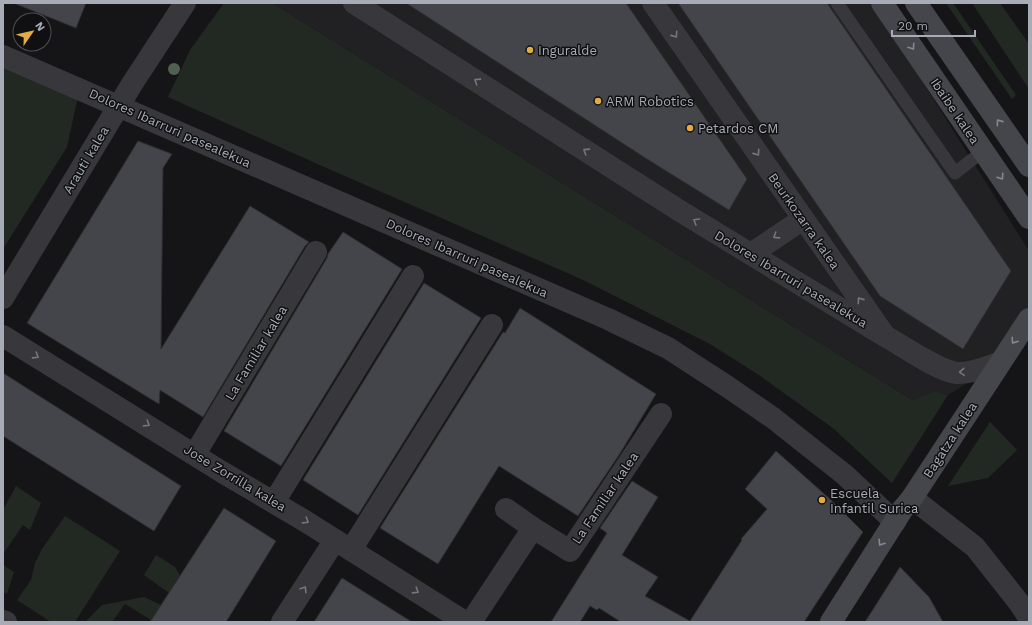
<svg xmlns="http://www.w3.org/2000/svg" width="1032" height="625" font-family="'Work Sans',sans-serif">
  <style>
    .built { fill: #212124 }
    .green { fill: #222923 }
    .building { fill: #44454a; stroke: #2f2f33 }
    .lines { fill: none; stroke-linecap: round; stroke-linejoin: round }
    .lane { stroke: #37373c; stroke-width: 13 }
    .street { stroke: #37373c; stroke-width: 22 }
    .secondary { stroke: #45464b; stroke-width: 22 }
    .tree { fill: #506152 }
    .oneway { stroke: #75777f }
    .oneway2 { stroke: #858891 }
    .poi-dot { fill: #e2ac42; stroke: #101012; stroke-width: 1.5 }
    .labels { text-anchor: middle; dominant-baseline: central; stroke-width: 3; stroke-linejoin: round; paint-order: stroke }
    .poi-label { font-size: 13px; fill: #a8acb6; stroke: #101012; text-anchor: start }
    .street-label { font-size: 13px; fill: #a8acb6; stroke: #101012 }
  </style>
  <rect width="100%" height="100%" fill="#151517"/>
  <polygon class="built" points="272,3 873,3 1029,251 1029,319 999,363 948,395 934,391 912,400"/>
  <g class="green">
    <polygon points="224,3 272,3 912,400 934,391 948,395 892,483 834,429 759,375 710,344 581,279 322,166 168,97 190,50"/>
    <polygon points="946,3 953,3 1016,95 1012,99"/>
    <polygon points="972,3 1000,3 1029,44 1029,89"/>
    <polygon points="3,62 78,96 67,147 3,249"/>
    <polygon points="990,422 1017,450 988,478 948,486"/>
    <polygon points="16,486 41,503 30,530 23,525 3,554 3,510"/>
    <polygon points="65,516 120,551 75,622 51,622 17,600 31,580 35,563 42,549"/>
    <polygon points="156,555 175,567 180,575 169,593 144,575"/>
    <polygon points="3,565 14,572 7,594 3,592"/>
    <polygon points="144,597 161,605 151,620 125,604 112,622 85,622 102,605"/>
  </g>
  <g class="building">
    <polygon points="16,3 86,3 76,28 16,4"/>
    <polygon points="406,3 626,3 747,179 729,210 647,159"/>
    <polygon points="678,3 827,3 1011,271 963,349 880,296"/>
    <polygon points="138,141 172,154 163,168 161,349 250,206 309,242 305,246 203,417 160,390 159,404 27,323"/>
    <polygon points="343,232 402,269 281,466 224,431 327,258 328,254"/>
    <polygon points="424,283 481,318 358,515 303,480"/>
    <polygon points="520,308 656,394 619,455 578,516 499,466 438,564 380,528 503,332 505,333"/>
    <polygon points="3,373 181,486 154,531 3,436"/>
    <polygon points="776,451 830,499 863,532 804,622 621,622 599,608 597,610 590,606 580,622 551,622 607,533 600,528 632,481 658,497 622,555 658,577 645,596 690,621 742,540 741,539 767,509 745,489"/>
    <polygon points="224,508 276,541 226,622 150,622"/>
    <polygon points="900,567 929,597 943,622 865,622"/>
    <polygon points="342,578 412,622 314,622"/>
  </g>
  <g class="lines">
    <polyline class="lane" points="837,3 955,173 983,151"/>
    <g class="street">
      <polyline points="354,3 680,211 885,336"/>
      <path d="M653,3L885,336C903,346 938,371 957,373C969,374 988,367 999,363"/>
      <polyline points="3,56 608,319 668,348 728,387 773,418 845,475 895,522"/>
      <polyline points="751,254 803,219"/>
      <polyline points="3,298 132,84 185,3"/>
      <polyline points="3,336 222,472 305,521 465,622"/>
      <polyline points="195,454 316,252"/>
      <polyline points="912,498 975,547 1020,604 1029,618"/>
      <polyline points="274,502 413,276"/>
      <polyline points="506,509 533,528"/>
      <polyline points="351,550 492,325"/>
      <polyline points="3,621 6,622"/>
      <polyline points="282,622 335,540"/>
      <polyline points="471,622 533,528 570,551 661,414"/>
    </g>
    <g class="secondary">
      <polyline points="882,3 1029,218"/>
      <polyline points="916,3 1029,166"/>
      <polyline points="831,622 902,510 912,498 1029,319"/>
    </g>
  </g>
  <circle class="tree" cx="174" cy="69" r="6"/>
  <defs><path id="oneway-chevron" d="M-2-3.5L2.5 0L-2 3.5" fill="none" stroke-width="1.6" stroke-linecap="round" stroke-linejoin="round"/></defs>
  <g class="oneway">
    <use href="#oneway-chevron" transform="translate(675 35) rotate(55)"/>
    <use href="#oneway-chevron" transform="translate(477 81) rotate(-147)"/>
    <use href="#oneway-chevron" transform="translate(586 151) rotate(-147)"/>
    <use href="#oneway-chevron" transform="translate(757 153) rotate(55)"/>
    <use href="#oneway-chevron" transform="translate(696 221) rotate(-149)"/>
    <use href="#oneway-chevron" transform="translate(776 236) rotate(147)"/>
    <use href="#oneway-chevron" transform="translate(860 300) rotate(-125)"/>
    <use href="#oneway-chevron" transform="translate(36 356) rotate(32)"/>
    <use href="#oneway-chevron" transform="translate(962 372) rotate(176)"/>
    <use href="#oneway-chevron" transform="translate(147 424) rotate(32)"/>
    <use href="#oneway-chevron" transform="translate(306 521) rotate(32)"/>
    <use href="#oneway-chevron" transform="translate(304 589) rotate(-57)"/>
    <use href="#oneway-chevron" transform="translate(416 591) rotate(32)"/>
  </g>
  <g class="oneway2">
    <use href="#oneway-chevron" transform="translate(912 47) rotate(56)"/>
    <use href="#oneway-chevron" transform="translate(999 122) rotate(-125)"/>
    <use href="#oneway-chevron" transform="translate(1001 177) rotate(56)"/>
    <use href="#oneway-chevron" transform="translate(1014 341) rotate(124)"/>
    <use href="#oneway-chevron" transform="translate(881 543) rotate(123)"/>
  </g>
  <g class="poi-dot">
    <circle cx="530" cy="50" r="4"/>
    <circle cx="598" cy="101" r="4"/>
    <circle cx="690" cy="128" r="4"/>
    <circle cx="822" cy="500" r="4"/>
  </g>
  <g class="labels">
    <g class="poi-label">
      <text x="538" y="50">Inguralde</text>
      <text x="606" y="101">ARM Robotics</text>
      <text x="698" y="128">Petardos CM</text>
      <text x="830" y="493">Escuela<tspan x="830" dy="15">Infantil Surica</tspan></text>
    </g>
    <g class="street-label">
      <text transform="translate(955 111) rotate(56)">Ibaibe kalea</text>
      <text transform="translate(170 128) rotate(24)">Dolores Ibarruri pasealekua</text>
      <text transform="translate(86 160) rotate(-59)">Arauti kalea</text>
      <text transform="translate(804 221) rotate(55)">Beurkozarra kalea</text>
      <text transform="translate(467 258) rotate(24)">Dolores Ibarruri pasealekua</text>
      <text transform="translate(791 279) rotate(31)">Dolores Ibarruri pasealekua</text>
      <text transform="translate(256 353) rotate(-59)">La Familiar kalea</text>
      <text transform="translate(950 440) rotate(-57)">Bagatza kalea</text>
      <text transform="translate(235 478) rotate(31)">Jose Zorrilla kalea</text>
      <text transform="translate(605 498) rotate(-56)">La Familiar kalea</text>
    </g>
  </g>
  <rect width="1032" height="625" fill="none" stroke="#a8acb6" stroke-width="8"/>
  <g transform="translate(32 32) rotate(56)"><circle r="19" fill="#101012" stroke="#4d4e54"/>
  <path d="M0-3L7 15L0 10L-7 15Z" fill="#e2ac42"/>
  <text y="-6" font-size="11" font-weight="bold" text-anchor="middle" fill="#a8acb6">N</text>
  </g>
  <path d="M892 30v6h83v-6" fill="none" stroke="#a8acb6" stroke-width="2"/>
  <text x="898" y="30" font-size="12" fill="#a8acb6" stroke="#101012" stroke-width="3" paint-order="stroke">20 m</text>
</svg>
